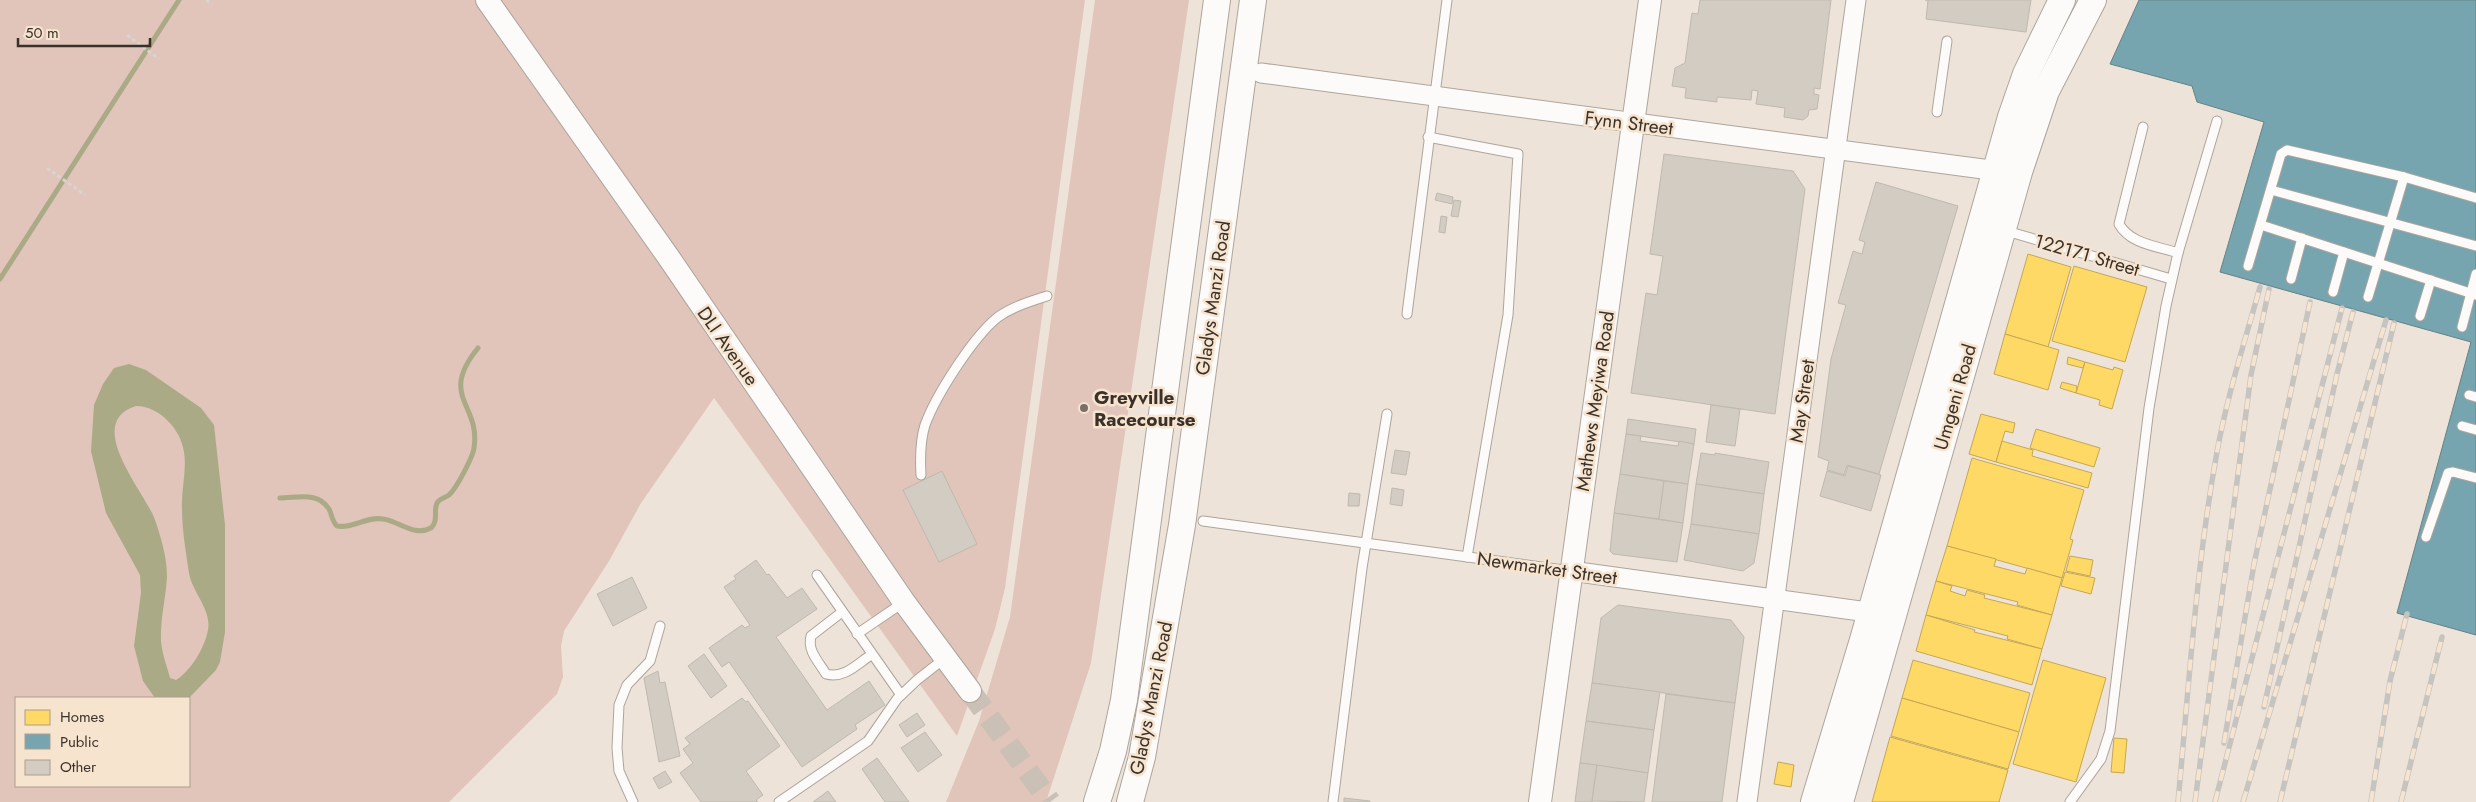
<svg xmlns="http://www.w3.org/2000/svg" width="2476" height="802" font-family="Jost,sans-serif">
  <style>
    .green { fill: #e1c4ba; fill-rule: evenodd }
    .water { fill: #aaaa86; fill-rule: evenodd }
    .homes { fill: #ffd966; stroke: #c4a754 }
    .public { fill: #76a5af; stroke: #648287 }
    .lines { fill: none; stroke-linecap: round; stroke-linejoin: round }
    .stream { stroke: #aaaa86; stroke-width: 5 }
    .building { fill: #d2ccc2; stroke: #bfb9af }
    .tertiary-tunnel { stroke: #cac0b5; stroke-width: 22; stroke-dasharray: 22 11; stroke-linecap: butt }
    .service-casing { stroke: #ada59d; stroke-width: 11 }
    .minor-casing { stroke: #ada59d; stroke-width: 21 }
    .tertiary-casing { stroke: #ada59d; stroke-width: 24 }
    .secondary-casing { stroke: #ada59d; stroke-width: 28 }
    .path { stroke: #d7d4d1; stroke-width: 3; stroke-dasharray: 4 2.5; stroke-linecap: butt }
    .service { stroke: #fcfbf9; stroke-width: 9 }
    .minor { stroke: #fcfbf9; stroke-width: 19 }
    .tertiary { stroke: #fcfbf9; stroke-width: 22 }
    .secondary { stroke: #fcfbf9; stroke-width: 26 }
    .rail-casing { stroke: #c6c4c1; stroke-width: 5.5 }
    .rail { stroke: #f7e4cf; stroke-width: 4; stroke-dasharray: 11; stroke-linecap: butt }
    .poi-dot { fill: #797067; stroke: #f7e4cf; stroke-width: 2 }
    .labels { text-anchor: middle; dominant-baseline: central; stroke-width: 5; stroke-linejoin: round; paint-order: stroke }
    .street-label { font-size: 19px; fill: #3a322a; stroke: #f7e4cf }
    .poi-label { font-size: 19px; font-weight: bold; fill: #3a322a; stroke: #f7e4cf; text-anchor: start }
  </style>
  <rect width="100%" height="100%" fill="#eee3d8"/>
  <g class="green">
    <path d="M0,0H1085L1005,588L995,629L957,736L714,398L641,503L609,561L564,631L561,646L563,677L557,694L449,802H0ZM16,698H189V786H16Z"/>
    <polygon points="1095,0 1189,0 1091,663 1046,802 946,802 979,721 1010,617"/>
  </g>
  <path class="water" d="M129,364L146,370L201,408L214,425L225,525V632L220,662L216,670L189,698H155L143,681L134,646L141,593L140,575L106,513L91,451L94,405L103,384L114,368ZM136,406C159,406 181,429 184,452C187,470 181,490 182,509C182,530 186,552 189,573C192,592 212,610 208,630C205,647 191,671 176,680L170,678C167,666 162,654 161,641C160,619 166,598 167,576C167,558 161,537 155,520C146,493 82,423 136,406Z"/>
  <g class="homes">
    <polygon points="2028,254 2071,267 2048,347 2005,334"/>
    <polygon points="2074,266 2147,287 2125,362 2052,341"/>
    <polygon points="2005,334 2059,350 2048,390 1994,374"/>
    <polygon points="2068,357 2085,362 2083,368 2067,364"/>
    <polygon points="2085,362 2113,370 2114,367 2123,370 2112,409 2099,405 2100,400 2076,393"/>
    <polygon points="2062,382 2077,386 2076,393 2060,388"/>
    <polygon points="1981,414 2015,423 2013,433 2005,431 1996,462 1969,454"/>
    <polygon points="2036,429 2100,448 2094,467 2030,448"/>
    <polygon points="2002,441 2033,450 2032,456 2092,473 2088,488 1996,462"/>
    <polygon points="1972,458 2084,490 2070,539 2073,540 2062,578 1947,546"/>
    <polygon points="1947,546 1996,559 1994,566 2025,574 2027,568 2062,578 2052,615 2017,605 2018,602 1936,581"/>
    <polygon points="2070,556 2093,560 2090,576 2066,571"/>
    <polygon points="2065,572 2095,578 2091,594 2061,586"/>
    <polygon points="1936,581 1952,586 1950,591 1965,596 1967,590 1985,595 1984,598 2052,615 2042,649 2007,639 2008,636 1926,615"/>
    <polygon points="1926,615 1975,630 1974,632 2042,649 2032,685 1916,651"/>
    <polygon points="1913,660 2030,693 2019,732 1902,698"/>
    <polygon points="2043,660 2106,678 2076,782 2013,764"/>
    <polygon points="1902,698 2019,732 2008,769 1891,736"/>
    <polygon points="1890,737 2008,770 1999,802 1872,802"/>
    <polygon points="2114,738 2127,739 2124,773 2111,772"/>
    <polygon points="1778,762 1794,765 1791,787 1774,784"/>
  </g>
  <polygon class="public" points="2139,0 2476,0 2476,635 2397,613 2471,342 2220,272 2264,122 2197,102 2192,86 2110,64"/>
  <g class="lines">
    <g class="stream">
      <polyline points="0,279 179,0"/>
      <path d="M280,498C297,498 318,491 329,509C332,515 332,521 337,526C353,529 366,516 383,519C399,521 414,537 431,528C439,520 433,512 437,503C440,498 445,498 449,495C456,489 473,457 474,448C481,404 438,397 478,348"/>
    </g>
  </g>
  <g class="building">
    <polygon points="1700,0 1831,0 1820,89 1814,88 1814,94 1819,95 1817,109 1809,110 1808,116 1803,120 1784,117 1785,108 1756,104 1758,91 1752,90 1751,100 1717,97 1717,102 1685,98 1686,88 1672,86 1675,68 1685,63 1692,13 1698,14"/>
    <polygon points="1925,0 2031,0 2026,32 1926,19 1928,0"/>
    <polygon points="1664,154 1793,171 1805,189 1775,414 1631,393 1646,293 1657,295 1663,256 1650,254"/>
    <polygon points="1876,182 1958,206 1879,474 1847,465 1844,475 1827,470 1829,461 1818,457 1831,359 1846,305 1838,303 1853,251 1862,254 1865,242 1859,240"/>
    <polygon points="1437,193 1453,197 1452,204 1435,200"/>
    <polygon points="1454,200 1461,201 1458,217 1451,216"/>
    <polygon points="1441,216 1447,217 1445,233 1439,232"/>
    <polygon points="1711,405 1740,409 1735,446 1706,442"/>
    <polygon points="1628,419 1696,429 1694,444 1626,434"/>
    <polygon points="1626,434 1641,436 1640,441 1678,446 1679,441 1694,444 1688,484 1620,474"/>
    <polygon points="1395,450 1410,452 1406,475 1391,473"/>
    <polygon points="1701,453 1715,455 1715,453 1769,462 1764,494 1696,484"/>
    <polygon points="1848,466 1881,475 1871,511 1820,496 1827,471 1845,476"/>
    <polygon points="942,471 977,544 939,562 903,490"/>
    <polygon points="1620,474 1664,481 1659,519 1614,513"/>
    <polygon points="1664,481 1688,484 1683,523 1659,519"/>
    <polygon points="1696,484 1764,494 1759,534 1691,524"/>
    <polygon points="1392,488 1404,490 1402,506 1390,504"/>
    <polygon points="1349,493 1360,494 1359,506 1348,506"/>
    <polygon points="1614,513 1683,523 1677,562 1613,554 1610,551"/>
    <polygon points="1691,524 1759,534 1754,563 1743,571 1684,560"/>
    <polygon points="756,560 767,575 769,574 787,598 802,588 817,609 776,637 827,710 869,681 885,705 855,725 857,729 802,767 729,662 722,667 709,648 742,625 745,628 750,625 724,587 736,579 734,576"/>
    <polygon points="632,577 647,608 613,626 597,594"/>
    <polygon points="1618,605 1731,620 1744,637 1735,703 1592,683 1601,618"/>
    <polygon points="704,654 727,686 711,698 688,666"/>
    <polygon points="658,671 660,683 665,682 680,756 659,762 644,678"/>
    <polygon points="1592,683 1660,692 1654,730 1586,721"/>
    <polygon points="1666,694 1735,703 1722,802 1652,802"/>
    <polygon points="742,698 746,702 748,701 780,746 746,771 763,795 756,800 758,802 701,802 680,773 693,763 683,749 690,744 685,738"/>
    <polygon points="917,713 925,725 907,737 899,725"/>
    <polygon points="1586,721 1654,730 1648,773 1580,763"/>
    <polygon points="925,732 942,755 918,772 901,748"/>
    <polygon points="877,758 909,802 885,802 862,769"/>
    <polygon points="1580,763 1597,765 1592,802 1575,802"/>
    <polygon points="1597,765 1648,773 1644,802 1592,801"/>
    <polygon points="665,771 672,782 659,789 653,778"/>
    <polygon points="828,791 836,802 813,802"/>
    <polygon points="1344,798 1370,801 1370,802 1344,802"/>
  </g>
  <g class="lines">
    <polyline class="tertiary-tunnel" points="970,691 1050,802"/>
    <g class="service-casing">
      <g id="service">
        <polyline points="1937,112 1947,41"/>
        <path d="M2143,127L2119,224C2130,244 2157,246 2178,253"/>
        <polyline points="1428,137 1518,154 1508,315 1467,557"/>
        <polyline points="2271,190 2476,246"/>
        <polyline points="2261,225 2476,295"/>
        <polyline points="2003,230 2171,279"/>
        <polyline points="2248,266 2281,154 2287,150 2404,177 2476,198"/>
        <polyline points="2291,279 2302,238"/>
        <polyline points="2333,292 2344,252"/>
        <polyline points="2368,297 2404,177"/>
        <polyline points="1407,314 1447,0"/>
        <polyline points="2420,316 2431,280"/>
        <polyline points="2462,327 2476,274"/>
        <polyline points="2469,395 2476,397"/>
        <polyline points="2462,426 2476,430"/>
        <path d="M921,475C920,458 920,441 925,425C936,395 973,337 998,317C1012,307 1031,301 1047,296"/>
        <polyline points="1203,521 1571,571"/>
        <polyline points="2426,537 2448,473 2453,472 2476,478"/>
        <polyline points="817,575 901,695"/>
        <path d="M842,612L811,636C807,651 819,662 826,674C844,679 857,664 871,655"/>
        <polyline points="857,634 904,602"/>
        <polyline points="633,802 619,771 617,748 619,705 627,685 650,661 660,626"/>
        <polyline points="779,802 868,741 897,699 917,680 945,658"/>
        <polyline points="1333,802 1362,568 1387,414"/>
        <polyline points="2070,802 2101,759 2110,731 2149,408 2166,306 2178,253 2217,121"/>
      </g>
    </g>
    <g class="minor-casing">
      <g id="minor">
        <polyline points="1261,73 1998,171"/>
        <polyline points="1571,571 1882,614"/>
        <polyline points="1747,802 1856,0"/>
      </g>
    </g>
    <g class="tertiary-casing">
      <g id="tertiary">
        <polyline points="487,0 667,255 904,602 970,691"/>
        <polyline points="1540,802 1650,0"/>
      </g>
    </g>
    <g class="secondary-casing">
      <g id="secondary">
        <polyline points="1097,802 1113,751 1124,700 1217,0"/>
        <polyline points="1130,802 1142,757 1182,525 1253,0"/>
        <polyline points="1814,802 1863,640 2011,117 2026,74 2062,0"/>
        <polyline points="1840,802 2019,172 2046,91 2093,0"/>
      </g>
    </g>
    <g class="path">
      <polyline points="206,0 212,4"/>
      <polyline points="127,35 159,59"/>
      <polyline points="47,168 85,195"/>
    </g>
    <use href="#service" class="service"/>
    <use href="#minor" class="minor"/>
    <use href="#tertiary" class="tertiary"/>
    <use href="#secondary" class="secondary"/>
    <g class="rail-casing">
      <g id="rail">
        <polyline points="2264,707 2337,374 2353,312"/>
        <polyline points="2224,743 2254,564 2310,302"/>
        <path d="M2178,802C2189,685 2196,567 2217,452C2227,396 2245,341 2260,287"/>
        <polyline points="2195,802 2251,375 2269,289"/>
        <polyline points="2215,802 2342,308"/>
        <polyline points="2243,802 2386,320"/>
        <polyline points="2280,802 2394,323"/>
        <polyline points="2371,802 2390,681 2407,614"/>
        <polyline points="2401,802 2442,637"/>
      </g>
    </g>
    <use href="#rail" class="rail"/>
  </g>
  <circle class="poi-dot" cx="1084" cy="408" r="5"/>
  <g class="labels">
    <g class="street-label">
      <text transform="translate(1629 123) rotate(7)">Fynn Street</text>
      <text transform="translate(2087 255) rotate(16)">122171 Street</text>
      <text transform="translate(1213 298) rotate(-82)">Gladys Manzi Road</text>
      <text transform="translate(728 346) rotate(55)">DLI Avenue</text>
      <text transform="translate(1955 397) rotate(-74)">Umgeni Road</text>
      <text transform="translate(1595 401) rotate(-82)">Mathews Meyiwa Road</text>
      <text transform="translate(1802 401) rotate(-82)">May Street</text>
      <text transform="translate(1547 568) rotate(8)">Newmarket Street</text>
      <text transform="translate(1151 698) rotate(-79)">Gladys Manzi Road</text>
    </g>
    <g class="poi-label">
      <text x="1094" y="397">Greyville<tspan x="1094" dy="22">Racecourse</tspan></text>
    </g>
  </g>
  <rect x="15" y="697" width="175" height="90" fill="#f7e4cf" stroke="#ab9d8d"/>
  <rect x="25" y="710" width="25" height="15" fill="#ffd966" stroke="#ab9d8d"/>
  <text x="60" y="722" font-size="15" fill="#3a322a">Homes</text>
  <rect x="25" y="734" width="25" height="15" fill="#76a5af" stroke="#ab9d8d"/>
  <text x="60" y="747" font-size="15" fill="#3a322a">Public</text>
  <rect x="25" y="760" width="25" height="15" fill="#d2ccc2" stroke="#ab9d8d"/>
  <text x="60" y="772" font-size="15" fill="#3a322a">Other</text>
  <path d="M18 38v8h132v-8" fill="none" stroke="#3a322a" stroke-width="2.5"/>
  <text x="25" y="38" font-size="15" fill="#3a322a" stroke="#f7e4cf" stroke-width="4" paint-order="stroke">50 m</text>
</svg>
